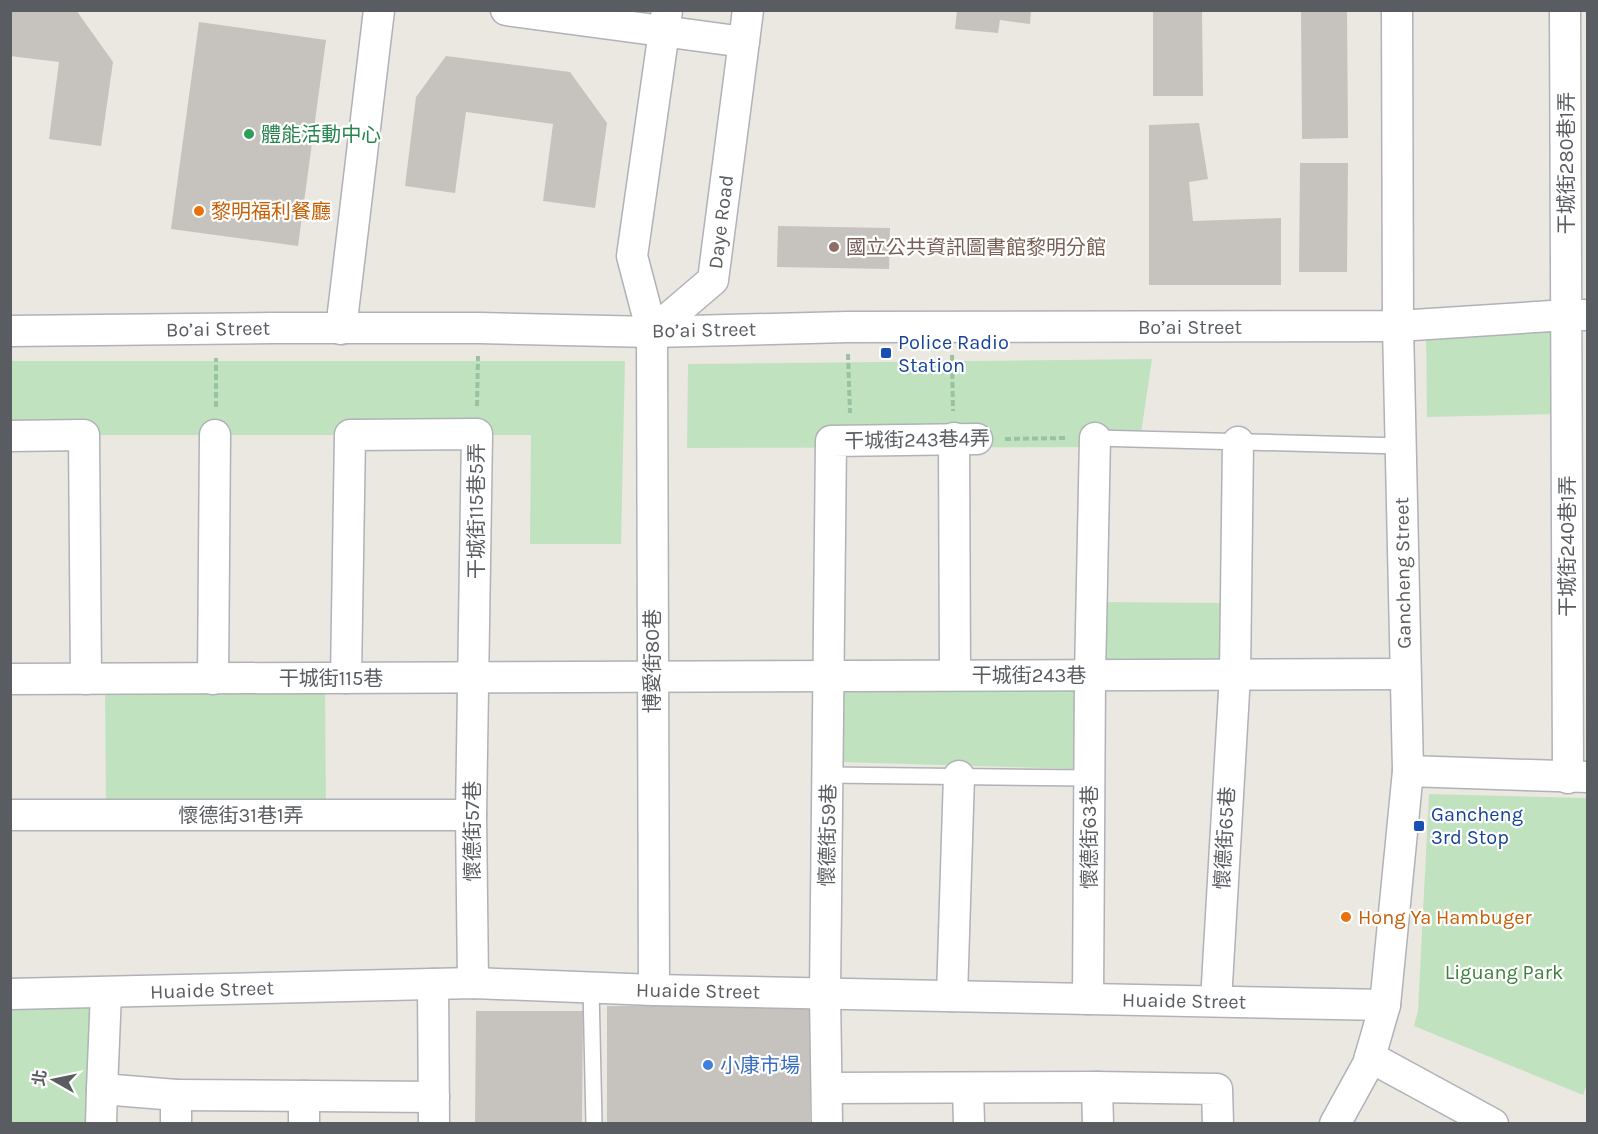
<svg xmlns="http://www.w3.org/2000/svg" width="1598" height="1134" font-family="Karla,'Noto Sans TC',sans-serif">
  <style>
    .green { fill: #c1e2bf }
    .building { fill: #c6c3be }
    .lines { fill: none; stroke-linecap: round; stroke-linejoin: round }
    .lane-casing { stroke: #afb2b6; stroke-width: 18 }
    .street-casing { stroke: #afb2b6; stroke-width: 33 }
    .path { stroke: #99c2a2; stroke-width: 4; stroke-dasharray: 6 3; stroke-linecap: butt }
    .lane { stroke: #fff; stroke-width: 15 }
    .street { stroke: #fff; stroke-width: 30 }
    .leisure-dot { fill: #2e9e5b; stroke: #fff; stroke-width: 2 }
    .food-dot { fill: #e8710a; stroke: #fff; stroke-width: 2 }
    .education-dot { fill: #8d6e63; stroke: #fff; stroke-width: 2 }
    .transit-dot { fill: #1a4fb4; stroke: #fff; stroke-width: 2 }
    .shop-dot { fill: #3f7fe0; stroke: #fff; stroke-width: 2 }
    .labels { text-anchor: middle; dominant-baseline: central; stroke-width: 4.5; stroke-linejoin: round; paint-order: stroke }
    .leisure-label { font-size: 20px; fill: #27864d; stroke: #fff; text-anchor: start }
    .street-label { font-size: 20px; fill: #595d61; stroke: #fff }
    .food-label { font-size: 20px; fill: #c56008; stroke: #fff; text-anchor: start }
    .education-label { font-size: 20px; fill: #785e54; stroke: #fff; text-anchor: start }
    .transit-label { font-size: 20px; fill: #164399; stroke: #fff; text-anchor: start }
    .park-label { font-size: 20px; fill: #3c7f3a; stroke: #fff }
    .shop-label { font-size: 20px; fill: #366cbe; stroke: #fff; text-anchor: start }
  </style>
  <rect width="100%" height="100%" fill="#ebe8e1"/>
  <g class="green">
    <polygon points="1553,323 1556,414 1427,417 1426,331"/>
    <polygon points="1152,359 1139,447 687,448 688,364"/>
    <polygon points="10,361 625,361 621,544 530,544 531,435 11,435"/>
    <polygon points="1103,602 1228,603 1228,669 1102,668"/>
    <polygon points="325,684 326,807 106,808 105,686"/>
    <polygon points="1078,684 1079,769 841,762 842,689"/>
    <polygon points="1429,794 1587,798 1588,1082 1583,1095 1414,1026 1418,1011"/>
    <polygon points="96,1004 92,1123 11,1123 10,1006"/>
  </g>
  <g class="building">
    <polygon points="10,10 76,10 113,62 101,146 49,139 59,62 10,56"/>
    <polygon points="957,10 1031,10 1030,24 1000,20 998,33 955,29"/>
    <polygon points="1153,10 1202,10 1203,96 1153,96"/>
    <polygon points="1301,10 1347,10 1348,138 1302,139"/>
    <polygon points="199,22 326,40 298,246 171,229"/>
    <polygon points="446,56 570,72 607,123 595,208 543,201 553,124 466,112 455,193 405,186 416,97"/>
    <polygon points="1199,123 1208,179 1189,182 1193,221 1281,218 1281,285 1149,285 1149,125"/>
    <polygon points="1300,163 1348,163 1347,272 1299,272"/>
    <polygon points="778,226 890,228 889,269 777,267"/>
    <polygon points="810,1005 810,1124 607,1124 607,1006"/>
    <polygon points="476,1011 583,1011 582,1124 475,1124"/>
  </g>
  <g class="lines">
    <g class="lane-casing">
      <g id="lane">
        <polyline points="1095,438 1401,446"/>
        <polyline points="829,775 1090,778"/>
        <polyline points="591,988 594,1124"/>
      </g>
    </g>
    <g class="street-casing">
      <g id="street">
        <polyline points="506,10 744,42"/>
        <polyline points="1565,10 1568,778"/>
        <polyline points="341,329 379,10"/>
        <polyline points="10,331 271,328 479,328 652,332 847,327 1398,326 1567,315 1588,315"/>
        <polyline points="652,332 713,280 748,10"/>
        <polyline points="10,436 84,435 86,679"/>
        <polyline points="954,438 955,675"/>
        <polyline points="346,678 350,435 477,434 471,815 473,983"/>
        <polyline points="10,679 1405,674"/>
        <polyline points="213,679 215,435"/>
        <polyline points="1408,771 1588,777"/>
        <polyline points="10,815 471,815"/>
        <polyline points="433,984 434,1124"/>
        <polyline points="654,990 652,332 632,256 667,10"/>
        <polyline points="106,993 102,1089 176,1095 176,1124"/>
        <polyline points="10,994 473,983 654,990 1385,1005"/>
        <polyline points="952,996 959,776"/>
        <polyline points="1088,999 1090,676 1095,438"/>
        <polyline points="1216,1001 1235,675 1238,442"/>
        <polyline points="1370,1057 1493,1124"/>
        <polyline points="1097,1087 1098,1124"/>
        <polyline points="827,1088 1097,1087 1217,1089 1218,1124"/>
        <polyline points="968,1088 969,1124"/>
        <polyline points="176,1095 434,1097"/>
        <polyline points="101,1124 102,1089"/>
        <polyline points="304,1124 304,1096"/>
        <polyline points="827,1124 825,993 831,441 977,439"/>
        <polyline points="1335,1124 1368,1064 1385,1005 1408,771 1398,326 1397,10"/>
      </g>
    </g>
    <g class="path">
      <polyline points="848,354 850,413"/>
      <polyline points="952,355 953,411"/>
      <polyline points="477,406 478,356"/>
      <polyline points="216,407 216,358"/>
      <polyline points="1005,439 1066,438"/>
    </g>
    <use href="#lane" class="lane"/>
    <use href="#street" class="street"/>
  </g>
  <circle class="leisure-dot" cx="249" cy="134" r="6"/>
  <g class="food-dot">
    <circle cx="199" cy="211" r="6"/>
    <circle cx="1346" cy="917" r="6"/>
  </g>
  <circle class="education-dot" cx="834" cy="247" r="6"/>
  <g class="transit-dot">
    <rect x="880" y="347" width="12" height="12" rx="3"/>
    <rect x="1413" y="820" width="12" height="12" rx="3"/>
  </g>
  <circle class="shop-dot" cx="708" cy="1065" r="6"/>
  <g class="labels">
    <g class="leisure-label">
      <text x="261" y="134">體能活動中心</text>
    </g>
    <g class="street-label">
      <text transform="translate(1566 163) rotate(-90)">干城街280巷1弄</text>
      <text transform="translate(721 222) rotate(-83)">Daye Road</text>
      <text x="1190" y="327">Bo’ai Street</text>
      <text transform="translate(218 329) rotate(-1)">Bo’ai Street</text>
      <text transform="translate(704 330) rotate(-1)">Bo’ai Street</text>
      <text transform="translate(917 440) rotate(-1)">干城街243巷4弄</text>
      <text transform="translate(476 511) rotate(-90)">干城街115巷5弄</text>
      <text transform="translate(1567 546) rotate(-90)">干城街240巷1弄</text>
      <text transform="translate(1403 573) rotate(-91)">Gancheng Street</text>
      <text transform="translate(652 661) rotate(-90)">博愛街80巷</text>
      <text x="1029" y="675">干城街243巷</text>
      <text x="331" y="678">干城街115巷</text>
      <text x="241" y="815">懷德街31巷1弄</text>
      <text transform="translate(472 831) rotate(-90)">懷德街57巷</text>
      <text transform="translate(828 835) rotate(-89)">懷德街59巷</text>
      <text transform="translate(1089 837) rotate(-90)">懷德街63巷</text>
      <text transform="translate(1225 838) rotate(-87)">懷德街65巷</text>
      <text transform="translate(212 990) rotate(-2)">Huaide Street</text>
      <text transform="translate(698 991) rotate(1)">Huaide Street</text>
      <text transform="translate(1184 1001) rotate(1)">Huaide Street</text>
    </g>
    <g class="food-label">
      <text x="211" y="211">黎明福利餐廳</text>
      <text x="1358" y="917">Hong Ya Hambuger</text>
    </g>
    <g class="education-label">
      <text x="846" y="247">國立公共資訊圖書館黎明分館</text>
    </g>
    <g class="transit-label">
      <text x="898" y="342">Police Radio<tspan x="898" dy="23">Station</tspan></text>
      <text x="1431" y="814">Gancheng<tspan x="1431" dy="23">3rd Stop</tspan></text>
    </g>
    <g class="park-label">
      <text x="1504" y="972">Liguang Park</text>
    </g>
    <g class="shop-label">
      <text x="720" y="1065">小康市場</text>
    </g>
  </g>
  <rect width="1598" height="1134" fill="none" stroke="#595d61" stroke-width="24"/>
  <g transform="translate(54 1080) rotate(279)" stroke="#ffffff" stroke-width="4.5" paint-order="stroke">
  <path d="M0-4.5L10 22L0 15L-10 22Z" fill="#595d61"/>
  <text y="-9" font-size="16" font-weight="bold" text-anchor="middle" fill="#595d61">北</text>
  </g>
</svg>
